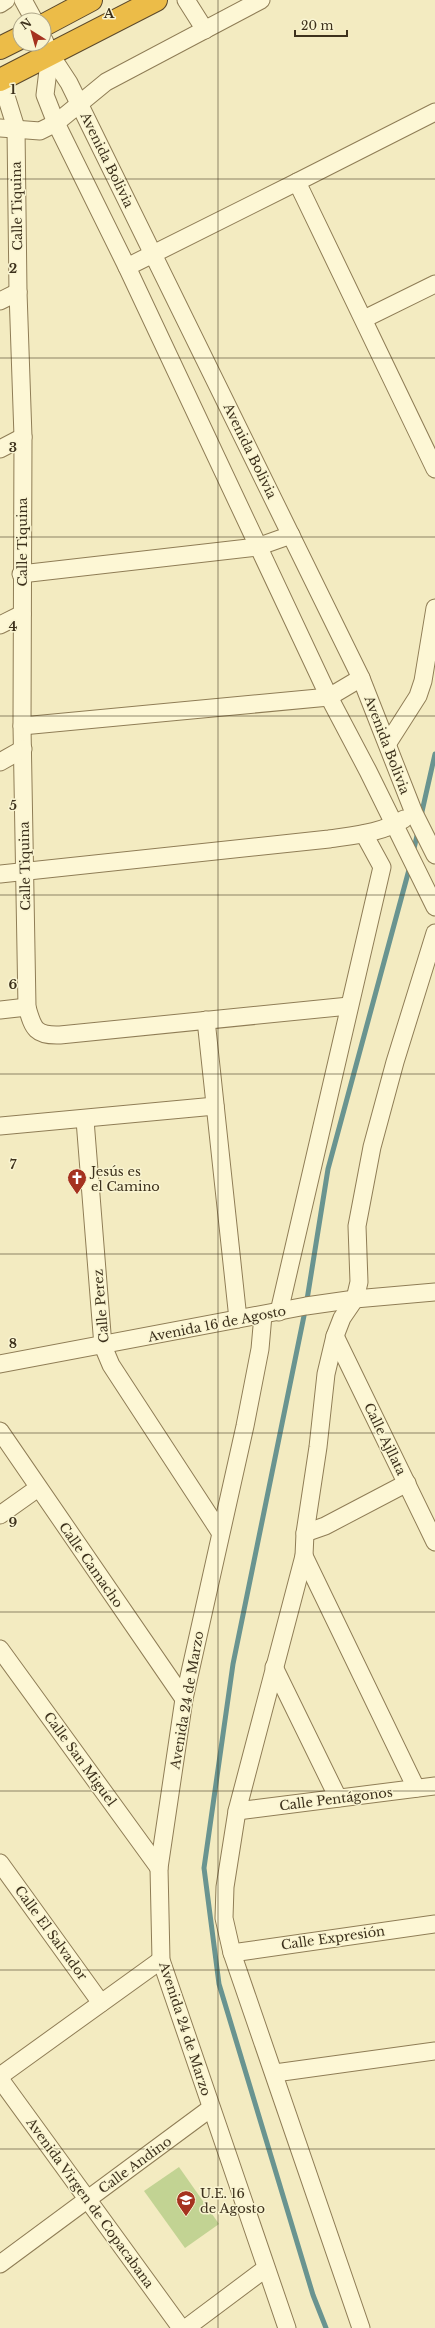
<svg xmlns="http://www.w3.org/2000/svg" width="435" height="2328" font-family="'Libre Baskerville',serif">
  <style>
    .green { fill: #c2d393 }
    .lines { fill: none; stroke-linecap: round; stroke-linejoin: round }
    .stream { stroke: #699490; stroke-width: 5 }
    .minor-casing { stroke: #8f7d56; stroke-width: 19 }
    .highway-casing { stroke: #5c492b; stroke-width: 24 }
    .minor { stroke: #fdf7d5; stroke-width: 17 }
    .highway { stroke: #ecbc48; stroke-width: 22 }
    .grid { fill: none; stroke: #3d311c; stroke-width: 1; stroke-opacity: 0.55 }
    .labels { text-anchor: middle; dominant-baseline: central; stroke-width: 3; stroke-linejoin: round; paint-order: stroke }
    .street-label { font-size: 13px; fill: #3d311c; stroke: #f9f4d1 }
    .poi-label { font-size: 13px; fill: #3d311c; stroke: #f9f4d1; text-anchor: start }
    .grid-label { font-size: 13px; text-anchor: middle; font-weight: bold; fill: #3d311c; stroke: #f9f4d1; stroke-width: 3; stroke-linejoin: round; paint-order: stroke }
  </style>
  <rect width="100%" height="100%" fill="#f3ebc1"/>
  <polygon class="green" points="179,2167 219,2224 185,2248 144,2191"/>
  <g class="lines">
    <g class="stream">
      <polyline points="421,816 435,754"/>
      <polyline points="413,853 418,831"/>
      <polyline points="326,2328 313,2295 219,1984 204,1868 233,1664 306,1306 328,1169 410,866"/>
    </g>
    <g class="minor-casing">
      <g id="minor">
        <polyline points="23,0 34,20"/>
        <polyline points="186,0 205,30"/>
        <polyline points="0,4 6,0"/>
        <polyline points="44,40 50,54 69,83 361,678 414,813 435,855"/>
        <polyline points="50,54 45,95 56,123 127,267 329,697 368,771 435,907"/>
        <path d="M1,80L16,128L18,292L23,437L22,726L27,1007C33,1029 36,1036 60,1035L349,1006"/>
        <polyline points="435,112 297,182 435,469"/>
        <polyline points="0,128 40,131 56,123 106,82 261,0"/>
        <polyline points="127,267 297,182"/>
        <polyline points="0,301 18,292"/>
        <polyline points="364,319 435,284"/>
        <polyline points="0,449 23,437"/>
        <polyline points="21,574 257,547 291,535"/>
        <polyline points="0,625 22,614"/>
        <polyline points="22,726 329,697 361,678"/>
        <polyline points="388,743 418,696 423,681 435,608"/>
        <polyline points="0,762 23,749"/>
        <path d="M0,874L329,839C355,835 382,833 404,819"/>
        <polyline points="0,1010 27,1007"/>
        <polyline points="206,1020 238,1319"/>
        <polyline points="85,1120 103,1346 111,1365 220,1532"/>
        <polyline points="0,1126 215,1106"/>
        <polyline points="279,1312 382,867 364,834"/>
        <polyline points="263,1315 260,1349 245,1426 184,1699 159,1868 161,1960 287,2328"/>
        <polyline points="335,1336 435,1542"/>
        <polyline points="0,1364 306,1306 355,1299 435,1292"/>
        <polyline points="0,1431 184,1699"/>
        <polyline points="0,1515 38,1488"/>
        <polyline points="305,1533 325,1526 407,1483"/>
        <polyline points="304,1556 416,1788"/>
        <polyline points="0,1649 159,1868"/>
        <polyline points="274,1667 338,1798"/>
        <polyline points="237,1811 435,1786"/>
        <polyline points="0,1863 101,2003"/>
        <polyline points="232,1953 435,1924"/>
        <polyline points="275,2073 435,2051"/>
        <polyline points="0,2076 161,1960"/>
        <polyline points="0,2079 181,2328"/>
        <polyline points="0,2264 211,2108"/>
        <polyline points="186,2328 265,2269"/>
        <polyline points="361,2328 232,1953 224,1918 225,1887 237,1811 304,1556 305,1533 318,1447 326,1374 335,1336 342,1318 355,1299 359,1282 357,1226 372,1147 395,1062 435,933"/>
      </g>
    </g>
    <g class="highway-casing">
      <g id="highway">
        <polyline points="44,25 91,0"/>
        <polyline points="0,48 20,38"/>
        <polyline points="0,80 156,0"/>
      </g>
    </g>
    <use href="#minor" class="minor"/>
    <use href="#highway" class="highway"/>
  </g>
  <path class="grid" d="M218,0V2328M0,179H435M0,358H435M0,537H435M0,716H435M0,895H435M0,1074H435M0,1254H435M0,1433H435M0,1612H435M0,1791H435M0,1970H435M0,2149H435"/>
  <defs>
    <g id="church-pin" transform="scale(1)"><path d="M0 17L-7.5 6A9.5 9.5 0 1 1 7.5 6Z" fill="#a5321f" stroke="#f9f4d1"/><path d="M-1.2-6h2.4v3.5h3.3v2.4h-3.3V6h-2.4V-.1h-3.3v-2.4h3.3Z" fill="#fff"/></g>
    <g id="school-pin" transform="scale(1)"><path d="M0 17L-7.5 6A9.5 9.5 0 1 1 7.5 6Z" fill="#a5321f" stroke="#f9f4d1"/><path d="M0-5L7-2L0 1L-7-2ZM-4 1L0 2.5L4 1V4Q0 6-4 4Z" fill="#fff"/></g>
  </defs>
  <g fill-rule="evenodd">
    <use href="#church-pin" x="77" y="1178"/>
    <use href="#school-pin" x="186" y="2200"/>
  </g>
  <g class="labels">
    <g class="street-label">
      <text transform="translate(107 160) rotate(64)">Avenida Bolivia</text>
      <text transform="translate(17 206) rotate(-91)">Calle Tiquina</text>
      <text transform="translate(250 451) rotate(64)">Avenida Bolivia</text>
      <text transform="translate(22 542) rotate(-90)">Calle Tiquina</text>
      <text transform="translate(387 745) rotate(69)">Avenida Bolivia</text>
      <text transform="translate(25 866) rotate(-91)">Calle Tiquina</text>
      <text transform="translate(101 1306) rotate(-95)">Calle Perez</text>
      <text transform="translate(217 1324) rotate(-11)">Avenida 16 de Agosto</text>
      <text transform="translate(385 1439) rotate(64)">Calle Ajllata</text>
      <text transform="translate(91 1565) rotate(55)">Calle Camacho</text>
      <text transform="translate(187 1700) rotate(-80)">Avenida 24 de Marzo</text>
      <text transform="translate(80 1759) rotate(54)">Calle San Miguel</text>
      <text transform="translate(336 1799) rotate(-7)">Calle Pentágonos</text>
      <text transform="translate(51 1933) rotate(54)">Calle El Salvador</text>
      <text transform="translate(333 1938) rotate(-8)">Calle Expresión</text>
      <text transform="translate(185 2029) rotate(72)">Avenida 24 de Marzo</text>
      <text transform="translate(135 2165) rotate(-36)">Calle Andino</text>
      <text transform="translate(90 2203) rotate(54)">Avenida Virgen de Copacabana</text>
    </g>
    <g class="poi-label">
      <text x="91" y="1171">Jesús es<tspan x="91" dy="15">el Camino</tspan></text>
      <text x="200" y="2193">U.E. 16<tspan x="200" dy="15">de Agosto</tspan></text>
    </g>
  </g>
  <g class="grid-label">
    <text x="109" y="18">A</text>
    <text x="13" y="94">1</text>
    <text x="13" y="273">2</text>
    <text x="13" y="452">3</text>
    <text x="13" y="631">4</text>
    <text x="13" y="810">5</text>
    <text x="13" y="989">6</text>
    <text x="13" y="1169">7</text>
    <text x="13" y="1348">8</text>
    <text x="13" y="1527">9</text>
  </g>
  <g transform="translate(32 32) rotate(323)"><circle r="19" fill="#f9f4d1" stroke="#aea689"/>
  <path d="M0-3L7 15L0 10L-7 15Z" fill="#a5321f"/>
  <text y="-6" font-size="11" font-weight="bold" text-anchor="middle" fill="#3d311c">N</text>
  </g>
  <path d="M295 30v6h52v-6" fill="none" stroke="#3d311c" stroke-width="2"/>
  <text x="301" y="30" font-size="12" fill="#3d311c" stroke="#f9f4d1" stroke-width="3" paint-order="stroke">20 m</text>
</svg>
